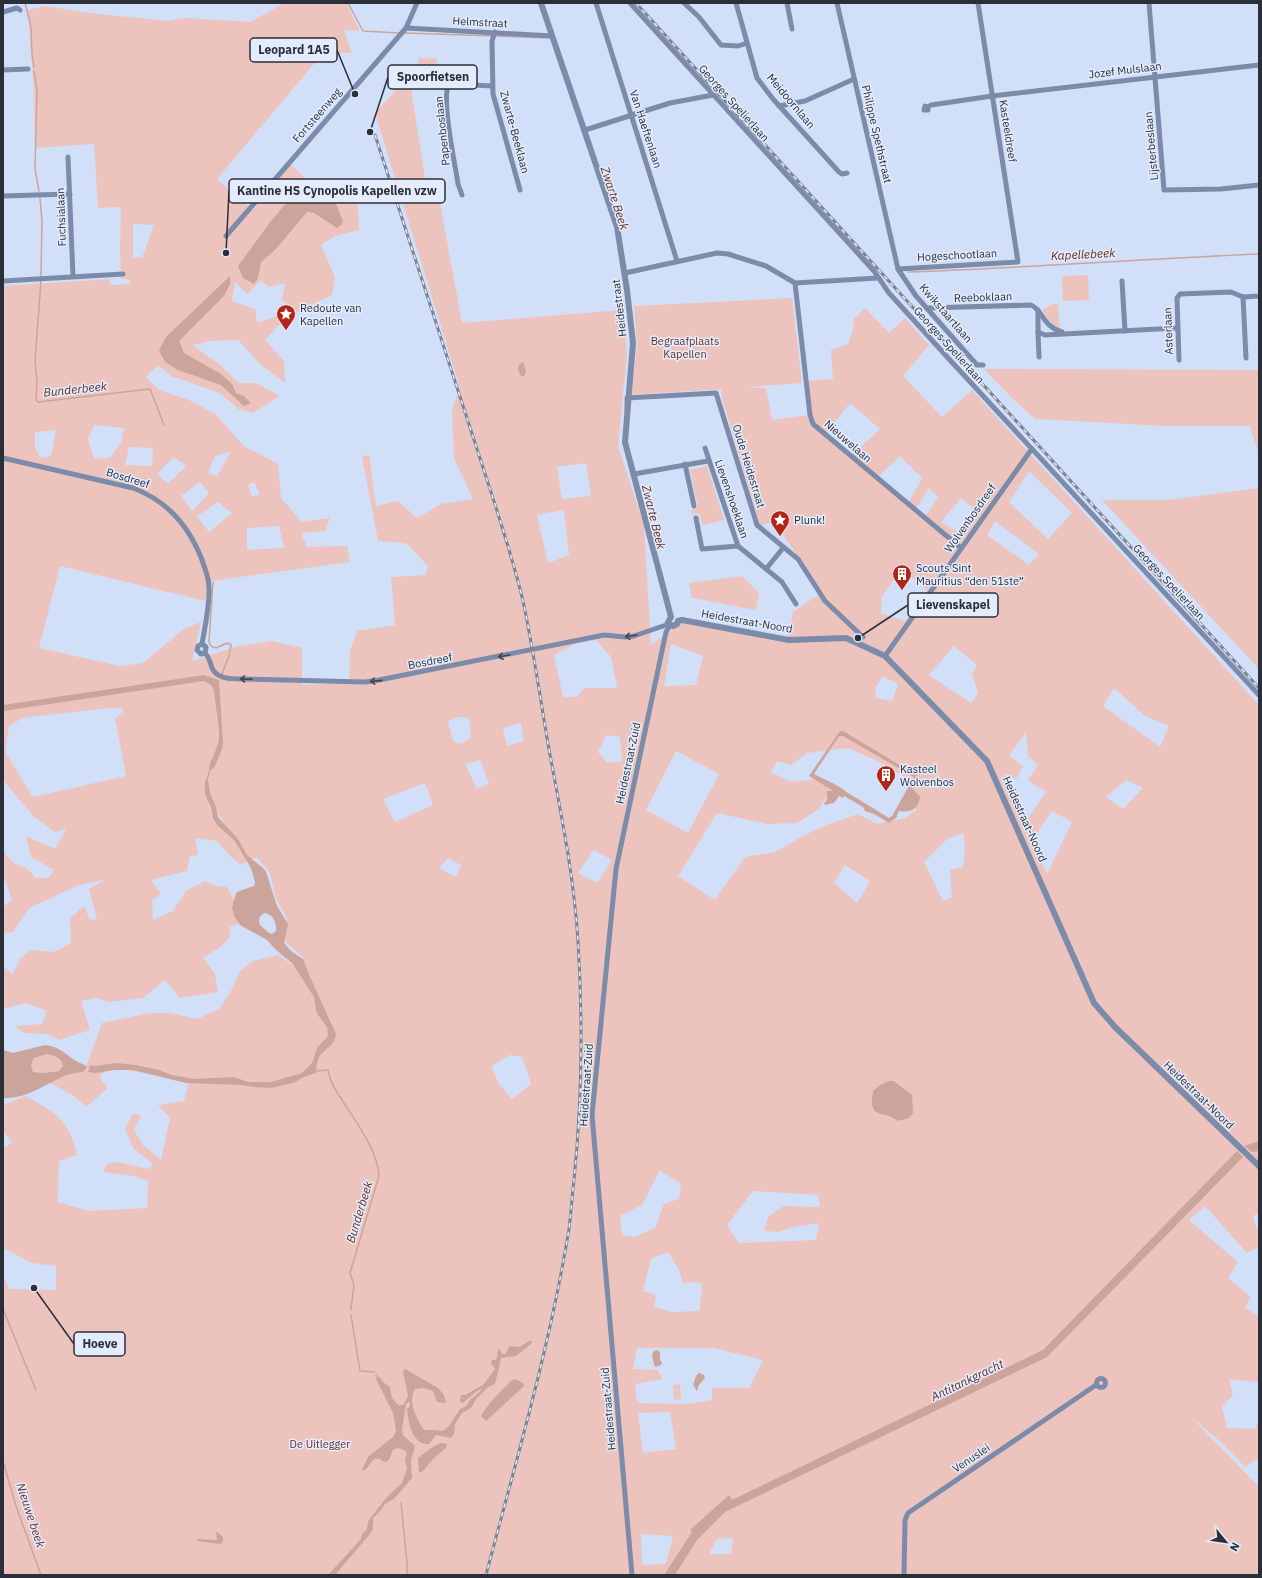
<svg xmlns="http://www.w3.org/2000/svg" width="1262" height="1578" font-family="'IBM Plex Sans',sans-serif">
  <style>
    .green { fill: #edc4bd; fill-rule: evenodd }
    .water { fill: #cba49c; fill-rule: evenodd }
    .lines { fill: none; stroke-linecap: round; stroke-linejoin: round }
    .stream { stroke: #cba49c; stroke-width: 1.5 }
    .minor { stroke: #7b8ba9; stroke-width: 5 }
    .tertiary { stroke: #7b8ba9; stroke-width: 6 }
    .rail-casing { stroke: #7b8495; stroke-width: 3 }
    .rail { stroke: #e4ecfc; stroke-width: 1.5; stroke-dasharray: 4.5; stroke-linecap: butt }
    .oneway { stroke: #3e4655 }
    .labels { text-anchor: middle; dominant-baseline: central; stroke-width: 3; stroke-linejoin: round; paint-order: stroke }
    .street-label { font-size: 11px; fill: #2a2f39; stroke: #e4ecfc }
    .poi-label { font-size: 11px; fill: #2a2f39; stroke: #e4ecfc; text-anchor: start }
    .park-label { font-size: 11px; fill: #642f27; stroke: #e4ecfc }
    .water-label { font-size: 12px; font-style: italic; fill: #622d25; stroke: #e4ecfc }
    .leader { fill: none; stroke: #2a2f39; stroke-width: 1.5 }
    .callout-dot { fill: #2a2f39; stroke: #e4ecfc; stroke-width: 1.5 }
    .callout { fill: #e4ecfc; stroke: #2a2f39; stroke-width: 1.5 }
    .callout-label { font-size: 12px; text-anchor: middle; font-weight: bold; fill: #2a2f39 }
  </style>
  <rect width="100%" height="100%" fill="#d2dff9"/>
  <g class="green">
    <path d="M281,3H346L360,31L344,30L352,53L324,52L217,179L253,210L291,165L308,181L347,189L358,206L359,230L335,236L321,245L335,277L332,295L297,312L282,299L285,283L268,287L261,280L247,294L235,282L232,301L255,309L257,323L279,315L284,320L265,340L284,361L285,383L261,365L238,340L210,341L193,345L220,365L239,383H256L280,396L253,413L238,409L220,393L171,376L158,365L146,377L159,390L189,400L215,414L244,446L278,464L281,498L302,522L330,518L325,531L301,533L307,547L347,546L350,562L210,581L205,601L60,566L39,648L120,666L143,663L184,629L201,622L192,661L235,647L272,641L302,648V685L349,683L350,651L357,631L395,625L391,577L426,575L428,566L406,543L378,541L362,456L369,455L376,506L398,501L417,518L441,504L473,499L454,458L452,410L460,388L375,113L409,76L428,197L440,203L462,323L622,310L627,354L618,446L644,525L651,645L681,623L787,642L793,612L818,595L829,609L831,606L774,521L760,526L722,398L721,389L632,395L637,344L634,306L792,298L802,383L745,387L766,388L772,420L808,415L807,381L833,379L831,350L848,344L854,327L853,320L865,308L889,333L905,318L929,345L903,376L942,417L972,390L1259,705V1213L1253,1216L1259,1236V1247L1247,1253L1205,1206L1189,1220L1238,1262L1228,1278L1251,1297L1245,1308L1259,1316V1382L1229,1379L1233,1395L1222,1407L1227,1428L1254,1429L1259,1422V1458L1245,1467L1222,1443L1190,1416L1259,1487V1575H3V1275L9,1289L56,1290V1266L32,1263L5,1249L3,1250V1148L12,1143L3,1130V1110L5,1104L26,1096C53,1111 71,1122 77,1155L59,1161L58,1202L88,1211L147,1208L148,1181L134,1176L103,1172L107,1164L117,1162L149,1169L153,1164L133,1148L125,1129L133,1113L141,1116L134,1130L143,1145L161,1160L170,1118L158,1105L184,1101L189,1081L127,1070L107,1069L99,1077L108,1088L86,1107L74,1096L50,1083L63,1076L85,1070L102,1023L150,1013H170L197,1019L219,1009L230,993L240,971L253,961L278,955L302,971L303,957L283,940L287,918L276,899L270,873L257,857L241,865L230,856L217,841L195,838L198,855L190,856L187,871L151,880L161,894L152,900L153,920L173,911L186,891L205,881L216,886L227,887L235,902L239,923L230,927L229,938L220,947L203,958L215,974L218,992L180,998L165,980L143,998L109,1002L95,998L81,1001L90,1030L59,1040L47,1034L25,1033L14,1026L42,1024L47,1011L26,1003L3,1009V965L12,975L20,959L31,950L54,952L71,943L70,918L84,906L90,920L97,919L89,889L104,880L79,885L29,908L13,932L3,933V907L12,900L3,874V852L14,863L28,869L35,878H48L54,870L31,857L26,836L55,849L66,829L55,832L34,817L3,780V286L110,279V285L131,284L130,280L121,279L120,250L121,207L98,208L94,144L35,148L34,93L28,10L45,6L90,13L168,21L186,18L250,22L281,5ZM133,224L154,225L142,258L133,257ZM850,403L880,429L850,457L825,434ZM94,425L124,428L121,443L110,458L94,459L88,439ZM56,430L51,456L41,458L35,448V432ZM129,447L153,448L152,466L125,465ZM231,452L217,476L208,473L215,456ZM900,456L922,478L908,503L878,477ZM174,457L186,466L168,484L157,474ZM586,463L591,496L562,499L557,467ZM1029,471L1072,513L1048,539L1009,502ZM200,482L209,493L192,511L181,496ZM254,482L260,495L252,496L248,485ZM929,488L938,497L925,517L915,510ZM961,498L978,512L962,535L941,522ZM218,502L232,513L209,532L197,516ZM564,510L569,555L548,563L537,515ZM995,521L1039,554L1029,565L987,535ZM279,526L284,548L247,550V528ZM899,572L908,574L927,590L905,621L881,613L882,596ZM596,640L611,657L617,688H584L577,697H563L554,655L577,643ZM671,644L703,656L696,685L664,686ZM954,646L977,665L972,674L978,693L971,703L929,675ZM883,676L898,684L892,701L876,698L875,688ZM1114,688L1145,716L1169,726L1160,747L1103,706ZM109,708H120L124,711L115,718L126,776L33,797L5,752L9,726L22,718ZM458,717L469,718L471,737L462,744L453,741L448,721ZM521,723L524,741L507,746L503,728ZM1026,732L1028,756L1038,765L1028,780L1046,792L1024,824L1006,783L1004,773L1016,779L1023,766L1009,756ZM606,735L620,737L622,761L607,763L598,752ZM848,748L877,761L907,778L916,810L905,818L877,824L858,814L829,824L807,834L775,852L745,857L715,900L678,876L717,813L767,824L797,823L819,809L831,789L818,779L791,782L771,772L777,761L791,765L807,753ZM676,751L719,774L688,833L646,810ZM480,760L489,783L477,789L465,764ZM1126,780L1143,788L1123,809L1106,797ZM425,783L433,805L395,822L383,799ZM212,809H215L230,831L227,833C220,827 210,819 212,809ZM1052,811L1072,822L1047,874L1032,841ZM963,833L965,846L963,867L950,870L952,897L943,901L924,862L947,839ZM594,850L612,860L597,883L578,873ZM448,858L461,865L456,877L439,868ZM845,865L870,881L857,903L834,883ZM510,1055L522,1057L531,1084L512,1099L499,1084L491,1066ZM894,1081L903,1087L912,1097L909,1118L898,1121L884,1114L872,1103L873,1091L880,1085ZM660,1170L681,1184L679,1199L664,1204L655,1228L635,1237L622,1235L620,1216L642,1205ZM753,1191L818,1195L820,1207L784,1206L768,1217L764,1231L777,1232L795,1227L819,1223L816,1240L739,1243L727,1225ZM668,1252L680,1272L682,1282L702,1283L700,1311L672,1312L654,1307L656,1295L643,1291L651,1259ZM637,1348H714L763,1360L749,1388H712V1400L687,1404L637,1403L635,1384L662,1379L658,1370L633,1369ZM670,1412L676,1449L643,1453L638,1413ZM641,1534L673,1536L666,1564L642,1565ZM733,1538L731,1554H709L717,1539Z"/>
    <polygon points="418,58 437,59 434,85 424,87 420,83"/>
    <polygon points="1088,275 1089,300 1063,301 1062,276"/>
    <polygon points="1053,304 1058,304 1060,330 1052,324 1042,310"/>
    <polygon points="984,369 1259,370 1259,455 1250,426 1165,426 1035,419 1011,397"/>
    <polygon points="707,466 724,520 703,525 699,513 692,514 691,510 698,508 690,470"/>
    <polygon points="1259,488 1259,669 1102,500 1169,500"/>
    <polygon points="742,576 759,593 756,610 692,598 689,583"/>
    <path d="M47,1054C55,1056 61,1057 63,1066L59,1071L43,1073L33,1072L31,1065L34,1058Z"/>
    <polygon points="680,1384 681,1399 674,1400 673,1385"/>
  </g>
  <g class="water">
    <path d="M305,187C330,188 335,199 343,221L342,224L337,228L314,213L307,212L275,250L261,262L258,278L254,284L243,278L238,266L271,221L294,194Z"/>
    <polygon points="230,276 230,284 224,296 179,341 184,353 221,374 232,384 236,393 244,396 251,403 244,406 221,385 178,370 165,362 159,350 166,337"/>
    <polygon points="523,362 526,371 524,377 520,375 518,369 519,365"/>
    <path d="M204,675L219,680L223,742L222,749L214,768L210,770L209,768C211,758 218,749 219,738C220,727 215,704 214,691L211,685L204,681L3,711V705Z"/>
    <path d="M840,731H843L918,776L912,788L920,797C919,809 910,813 899,811L897,815V817L889,823L874,814L865,811L863,807L844,796L843,798L839,796L834,803L825,805L824,803L827,800V791H831L832,790L809,776ZM839,736H843L914,777L892,816L889,818L845,791C843,787 821,778 814,774Z"/>
    <path d="M205,780H208L210,793L215,804L218,817L238,839L247,855L264,869L266,872L277,906L288,924L284,943L291,951L303,959L310,977L336,1034C334,1052 316,1046 316,1073L306,1076L293,1083L271,1088L255,1087L241,1085L186,1083L133,1070H114L96,1073L88,1072L90,1065L94,1066L116,1063L136,1065L159,1070L172,1075L194,1079L234,1077L248,1082H271L302,1073L312,1063L317,1048L328,1036L327,1027L318,1015L316,1010L314,997L293,964L276,950L267,940L240,925L234,916L232,907L236,893L239,891L254,886L255,882L251,868L234,840L217,825L213,818L211,807L205,794ZM265,913C273,915 277,922 276,931L272,934L269,933L260,925C258,920 259,915 265,913Z"/>
    <path d="M45,1045C62,1047 65,1055 78,1062C82,1064 84,1064 87,1067L83,1072C76,1073 68,1074 62,1077C42,1086 26,1099 3,1098V1050L13,1053ZM47,1054C55,1056 61,1057 63,1066L59,1071L43,1073L33,1072L31,1065L34,1058Z"/>
    <path d="M889,1081H894L912,1095L913,1113L909,1118L898,1121C882,1109 868,1121 873,1091L880,1085Z"/>
    <polygon points="1259,1141 1259,1151 1252,1152 1244,1146"/>
    <polygon points="1237,1151 1243,1157 1047,1357 725,1512 697,1540 675,1575 664,1575 692,1532 690,1530 729,1495 732,1500 1043,1350"/>
    <path d="M529,1341H532L531,1344L516,1356L501,1358L495,1384L488,1387L476,1399L471,1408L462,1413L455,1424L454,1434L451,1438L436,1435L429,1444C412,1445 408,1422 407,1409L410,1406V1402L406,1404L402,1430L403,1435L415,1446L411,1460L412,1478L394,1499L385,1504L381,1510L373,1518V1529L370,1534L335,1575H328L361,1539L362,1534L367,1529L368,1522L371,1517L387,1497L402,1483L407,1469L405,1460L407,1453L404,1450L397,1448L393,1450C390,1455 391,1462 384,1462C374,1453 372,1463 365,1470H362L368,1457L394,1436L396,1430L393,1413L376,1379L377,1377H380L383,1382L390,1387L392,1398L399,1406L404,1404L408,1396L403,1372L405,1369L438,1388L444,1395L446,1403L437,1402L433,1391L424,1388L415,1389C407,1402 417,1419 424,1430H435L443,1431L449,1426L460,1409L465,1407L471,1399L482,1390L480,1389C473,1393 468,1400 462,1403L460,1401L461,1395H465L483,1385L495,1369L491,1363L492,1360H495L497,1358L498,1349L500,1350L502,1354H505L510,1346L520,1347Z"/>
    <polygon points="657,1350 660,1352 660,1360 662,1363 661,1365 656,1367 654,1365 652,1354 654,1351"/>
    <polygon points="699,1373 704,1375 705,1378 699,1385 697,1391 693,1385 696,1376"/>
    <path d="M515,1379L523,1383L524,1386L486,1421L481,1416C489,1402 501,1391 512,1380Z"/>
    <polygon points="441,1443 447,1444 446,1448 434,1458 423,1471 419,1473 418,1458 434,1446"/>
    <polygon points="216,1531 223,1537 223,1541 221,1544 197,1541 197,1539 217,1540"/>
  </g>
  <g class="lines">
    <g class="stream">
      <polyline points="25,3 31,27 32,54 34,67"/>
      <polyline points="348,3 363,31 399,33"/>
      <polyline points="405,33 551,38"/>
      <polyline points="34,71 37,91 35,169 39,191"/>
      <polyline points="40,198 42,221 41,276"/>
      <path d="M908,272C1025,268 1142,259 1259,254"/>
      <polyline points="41,281 35,360 37,382 36,400 38,402 150,389 164,425"/>
      <polyline points="625,410 625,399"/>
      <polyline points="213,582 209,642 211,646 216,648 227,643 231,645 229,656 222,674"/>
      <polyline points="207,780 210,770"/>
      <path d="M316,1071L328,1070C330,1083 337,1092 344,1103C357,1123 378,1152 379,1176L350,1273L354,1285L351,1310"/>
      <polyline points="3,1309 36,1390"/>
      <polyline points="351,1315 360,1371 374,1372"/>
      <polyline points="376,1375 377,1377"/>
      <polyline points="3,1461 16,1506 41,1575"/>
      <polyline points="401,1503 407,1562 407,1575"/>
    </g>
    <g class="minor">
      <polyline points="596,3 677,261"/>
      <polyline points="630,3 874,271 889,293 949,359 1259,695"/>
      <polyline points="684,3 699,17 721,45 738,46 747,43"/>
      <polyline points="736,3 757,78 773,99 839,172 842,174 847,173"/>
      <polyline points="787,3 792,29"/>
      <polyline points="837,3 898,269 916,296 977,365 983,365"/>
      <polyline points="1149,3 1164,190 1221,189 1259,185"/>
      <polyline points="3,12 17,8 20,10"/>
      <polyline points="406,28 552,36"/>
      <polyline points="495,32 492,41 493,94 520,190"/>
      <polyline points="3,70 28,69"/>
      <polyline points="779,106 805,101 854,79"/>
      <polyline points="928,107 928,110 924,110 925,106 928,107 931,105 992,96 1259,65"/>
      <polyline points="585,130 670,103 713,95"/>
      <polyline points="68,157 73,276"/>
      <path d="M462,195L458,184C455,163 442,104 448,86L454,84L492,86"/>
      <polyline points="3,196 70,194"/>
      <polyline points="226,236 406,28 417,3"/>
      <polyline points="898,269 1018,262 978,3"/>
      <polyline points="625,273 717,253 728,254 766,266 795,283 878,278"/>
      <polyline points="3,281 123,274"/>
      <polyline points="1122,281 1125,331"/>
      <polyline points="795,283 810,415 813,424 961,548"/>
      <polyline points="1243,297 1259,296"/>
      <path d="M927,308L1031,305C1043,310 1042,326 1062,332"/>
      <polyline points="1038,310 1038,332 1045,335 1177,328"/>
      <polyline points="1038,332 1039,357"/>
      <polyline points="1179,360 1177,298 1180,294 1231,292 1243,297 1246,358"/>
      <polyline points="627,398 716,393 757,525 798,559 825,601 863,637"/>
      <polyline points="705,448 738,546 782,582 796,604"/>
      <path d="M3,458L133,488C168,501 189,526 202,560C205,569 209,578 209,587C210,605 205,626 202,644"/>
      <polyline points="685,464 694,506"/>
      <polyline points="634,474 708,461"/>
      <polyline points="696,518 702,549 738,546"/>
      <polyline points="766,569 783,548"/>
      <path d="M202,644L206,647L205,653C209,657 210,662 212,668C217,679 231,679 241,679L365,682L379,680L604,635L625,637L634,636L669,624"/>
      <polyline points="202,644 198,646 197,650 201,654 205,653"/>
      <polyline points="885,656 1031,450"/>
      <circle cx="1101" cy="1383" r="4.5"/>
      <polyline points="632,1575 592,1115 616,869 666,632 670,625"/>
      <polyline points="904,1575 905,1520 908,1513 1096,1385"/>
    </g>
    <g class="tertiary">
      <polyline points="541,3 617,227 627,290 633,343 625,442 671,617 668,622 669,624 673,626 677,624 678,621"/>
      <polyline points="678,621 682,620 789,640 846,638 885,656 987,761 1094,1003 1115,1027 1259,1166"/>
    </g>
    <g class="rail-casing">
      <g id="rail">
        <polyline points="636,3 1259,688"/>
        <path d="M375,135L490,489C502,526 514,563 523,601C533,648 540,696 548,744C560,809 574,875 578,941C583,1021 582,1100 574,1180C572,1196 571,1213 569,1229C550,1346 516,1461 486,1575"/>
      </g>
    </g>
    <use href="#rail" class="rail"/>
  </g>
  <defs><path id="oneway-shaft" d="M-6 0H5M1.5-3L5.5 0L1.5 3" fill="none" stroke-width="1.6" stroke-linecap="round" stroke-linejoin="round"/></defs>
  <g class="oneway">
    <use href="#oneway-shaft" transform="translate(631 636) rotate(171)"/>
    <use href="#oneway-shaft" transform="translate(504 656) rotate(168)"/>
    <use href="#oneway-shaft" transform="translate(246 679) rotate(-179)"/>
    <use href="#oneway-shaft" transform="translate(376 681) rotate(174)"/>
  </g>
  <defs>
    <g id="sight-pin" transform="scale(1)"><path d="M0 17L-7.5 6A9.5 9.5 0 1 1 7.5 6Z" fill="#b32516" stroke="#e4ecfc"/><path d="M0-6L1.8-2.2L6-1.7L2.9 1.2L3.7 5.4L0 3.3L-3.7 5.4L-2.9 1.2L-6-1.7L-1.8-2.2Z" fill="#fff"/></g>
    <g id="building-pin" transform="scale(1)"><path d="M0 17L-7.5 6A9.5 9.5 0 1 1 7.5 6Z" fill="#b32516" stroke="#e4ecfc"/><path d="M-4-6H4V6H1V3H-1V6H-4ZM-2.5-4.3h1.7v1.8h-1.7ZM.8-4.3h1.7v1.8H.8ZM-2.5-1h1.7V.8h-1.7ZM.8-1h1.7V.8H.8Z" fill="#fff"/></g>
  </defs>
  <g fill-rule="evenodd">
    <use href="#sight-pin" x="286" y="314"/>
    <use href="#sight-pin" x="780" y="520"/>
    <use href="#building-pin" x="902" y="574"/>
    <use href="#building-pin" x="886" y="775"/>
  </g>
  <g class="labels">
    <g class="street-label">
      <text transform="translate(480 22) rotate(3)">Helmstraat</text>
      <text transform="translate(1125 70) rotate(-7)">Jozef Mulslaan</text>
      <text transform="translate(791 101) rotate(50)">Meidoornlaan</text>
      <text transform="translate(734 103) rotate(48)">Georges Spelierlaan</text>
      <text transform="translate(317 115) rotate(-49)">Fortsteenweg</text>
      <text transform="translate(646 129) rotate(72)">Van Haeftenlaan</text>
      <text transform="translate(442 131) rotate(-96)">Papenboslaan</text>
      <text transform="translate(1008 131) rotate(81)">Kasteeldreef</text>
      <text transform="translate(515 132) rotate(75)">Zwarte-Beeklaan</text>
      <text transform="translate(877 134) rotate(77)">Philippe Spethstraat</text>
      <text transform="translate(1151 146) rotate(-95)">Lijsterbeslaan</text>
      <text transform="translate(61 217) rotate(-92)">Fuchsialaan</text>
      <text transform="translate(957 255) rotate(-3)">Hogeschootlaan</text>
      <text transform="translate(983 297) rotate(-2)">Reeboklaan</text>
      <text transform="translate(619 308) rotate(-97)">Heidestraat</text>
      <text transform="translate(946 313) rotate(49)">Kwikstaartlaan</text>
      <text transform="translate(1168 331) rotate(-92)">Asterlaan</text>
      <text transform="translate(949 345) rotate(48)">Georges Spelierlaan</text>
      <text transform="translate(848 441) rotate(41)">Nieuwelaan</text>
      <text transform="translate(749 466) rotate(73)">Oude Heidestraat</text>
      <text transform="translate(128 478) rotate(17)">Bosdreef</text>
      <text transform="translate(732 499) rotate(71)">Lievenshoeklaan</text>
      <text transform="translate(970 518) rotate(-55)">Wolvenbosdreef</text>
      <text transform="translate(1169 582) rotate(47)">Georges Spelierlaan</text>
      <text transform="translate(747 621) rotate(10)">Heidestraat-Noord</text>
      <text transform="translate(430 661) rotate(-11)">Bosdreef</text>
      <text transform="translate(628 763) rotate(-78)">Heidestraat-Zuid</text>
      <text transform="translate(1025 819) rotate(66)">Heidestraat-Noord</text>
      <text transform="translate(586 1085) rotate(-86)">Heidestraat-Zuid</text>
      <text transform="translate(1199 1095) rotate(44)">Heidestraat-Noord</text>
      <text transform="translate(608 1409) rotate(-95)">Heidestraat-Zuid</text>
      <text transform="translate(971 1458) rotate(-34)">Venuslei</text>
    </g>
    <g class="poi-label">
      <text x="300" y="308">Redoute van<tspan x="300" dy="13">Kapellen</tspan></text>
      <text x="794" y="520">Plunk!</text>
      <text x="916" y="568">Scouts Sint<tspan x="916" dy="13">Mauritius “den 51ste”</tspan></text>
      <text x="900" y="769">Kasteel<tspan x="900" dy="13">Wolvenbos</tspan></text>
    </g>
    <g class="park-label">
      <text x="685" y="341">Begraafplaats<tspan x="685" dy="13">Kapellen</tspan></text>
      <text x="320" y="1444">De Uitlegger</text>
    </g>
    <g class="water-label">
      <text transform="translate(615 198) rotate(72)">Zwarte Beek</text>
      <text transform="translate(1083 254) rotate(-3)">Kapellebeek</text>
      <text transform="translate(75 389) rotate(-6)">Bunderbeek</text>
      <text transform="translate(654 517) rotate(76)">Zwarte Beek</text>
      <text transform="translate(359 1212) rotate(-73)">Bunderbeek</text>
      <text transform="translate(967 1380) rotate(-26)">Antitankgracht</text>
      <text transform="translate(31 1515) rotate(72)">Nieuwe beek</text>
    </g>
  </g>
  <path class="leader" d="M355 94L337 50M370 132L388 77M226 253L229 191M858 638L908 605M34 1288L74 1344"/>
  <g class="callout-dot">
    <circle cx="355" cy="94" r="4"/>
    <circle cx="370" cy="132" r="4"/>
    <circle cx="226" cy="253" r="4"/>
    <circle cx="858" cy="638" r="4"/>
    <circle cx="34" cy="1288" r="4"/>
  </g>
  <g class="callout">
    <rect x="250" y="38" width="87" height="24" rx="4"/>
    <rect x="388" y="65" width="89" height="24" rx="4"/>
    <rect x="229" y="179" width="216" height="24" rx="4"/>
    <rect x="908" y="593" width="90" height="24" rx="4"/>
    <rect x="74" y="1332" width="51" height="24" rx="4"/>
  </g>
  <g class="callout-label">
    <text x="294" y="54">Leopard 1A5</text>
    <text x="433" y="81">Spoorfietsen</text>
    <text x="337" y="195">Kantine HS Cynopolis Kapellen vzw</text>
    <text x="953" y="609">Lievenskapel</text>
    <text x="100" y="1348">Hoeve</text>
  </g>
  <rect width="1262" height="1578" fill="none" stroke="#2a2f39" stroke-width="8"/>
  <g transform="translate(1226 1542) rotate(119)" stroke="#e4ecfc" stroke-width="3" paint-order="stroke">
  <path d="M0-3L7 15L0 10L-7 15Z" fill="#2a2f39"/>
  <text y="-6" font-size="11" font-weight="bold" text-anchor="middle" fill="#2a2f39">N</text>
  </g>
</svg>
